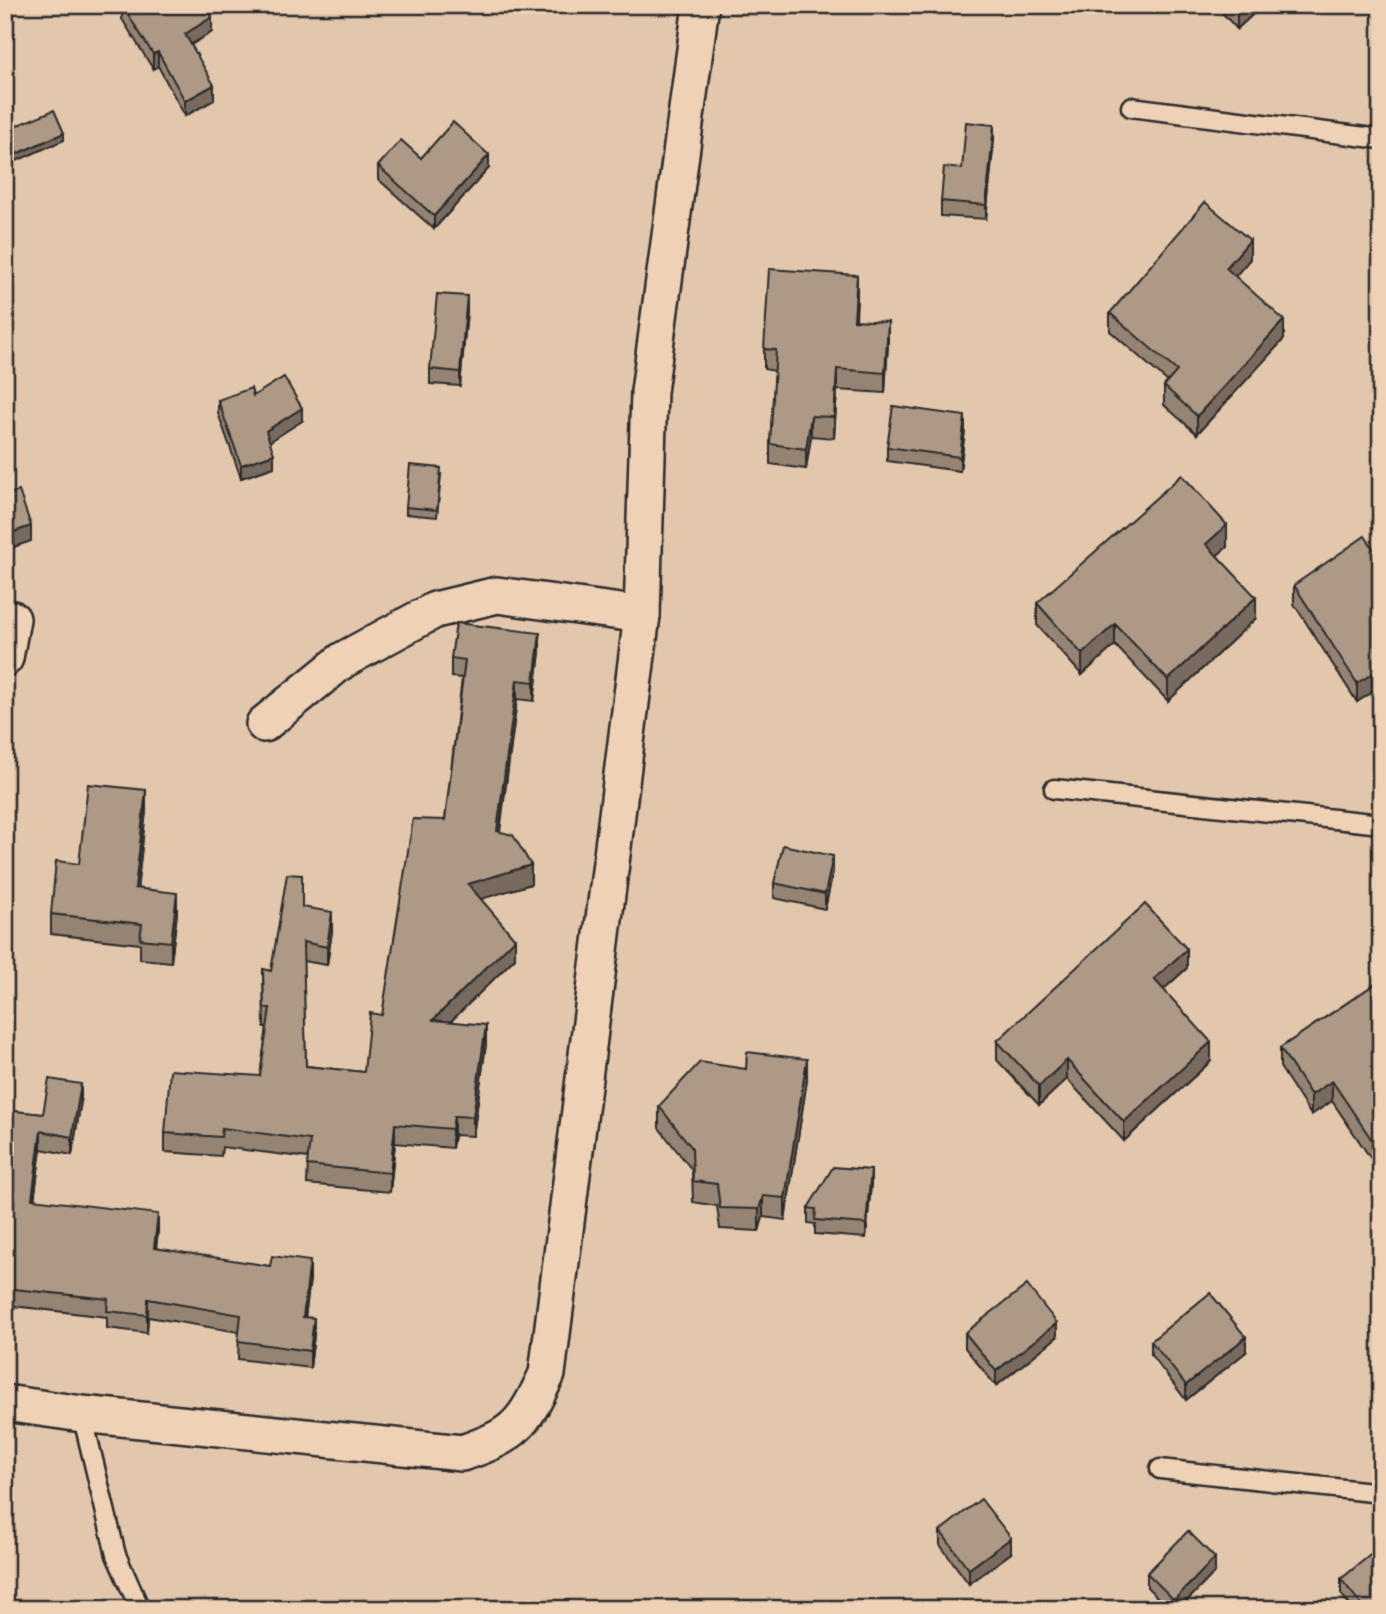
<svg xmlns="http://www.w3.org/2000/svg" width="1386" height="1614" font-family="Itim,sans-serif">
  <style>
    .lines { fill: none; stroke-linecap: round; stroke-linejoin: round }
    .lane-casing { stroke: #2b2b2b; stroke-width: 23 }
    .street-casing { stroke: #2b2b2b; stroke-width: 40 }
    .lane { stroke: #efd1b5; stroke-width: 18 }
    .street { stroke: #efd1b5; stroke-width: 35 }
    .wall { fill: #958473; stroke: #2b2b2b; stroke-width: 2 }
    .shaded-wall { fill: #796b5e; stroke: #2b2b2b; stroke-width: 2 }
    .building { fill: #ad9986; stroke: #2b2b2b; stroke-width: 2 }
  </style>
  <rect width="100%" height="100%" fill="#e3c7ad"/>
  <filter id="ink" filterUnits="userSpaceOnUse"><feTurbulence type="fractalNoise" baseFrequency=".0143" numOctaves="2"/><feDisplacementMap in="SourceGraphic" scale="14" xChannelSelector="R" yChannelSelector="G"/><feConvolveMatrix kernelMatrix="1 2 1 2 8 2 1 2 1" color-interpolation-filters="sRGB"/></filter>
  <g filter="url(#ink)">
    <g class="lines">
      <g class="lane-casing">
        <g id="lane">
          <polyline points="1131,107 1381,139"/>
          <polyline points="1054,789 1381,824"/>
          <polyline points="82,1414 116,1555 140,1609"/>
          <polyline points="1160,1469 1381,1493"/>
        </g>
      </g>
      <g class="street-casing">
        <g id="street">
          <polyline points="5,658 12,619"/>
          <polyline points="264,724 343,660 435,610 497,595 642,615"/>
          <path d="M5,1403L82,1414L462,1453C516,1435 523,1425 547,1374L642,615L649,392L701,5"/>
        </g>
      </g>
      <use href="#lane" class="lane"/>
      <use href="#street" class="street"/>
    </g>
    <g class="wall">
      <polygon points="122,5 212,32 191,45 214,100 185,116 158,66 153,69 122,19"/>
      <polygon points="1215,5 1263,5 1237,29"/>
      <polygon points="994,139 986,219 941,216 941,201 962,169"/>
      <polygon points="378,166 489,168 434,229 378,179"/>
      <polygon points="1250,259 1235,276 1284,339 1197,434 1164,405 1164,386 1168,382 1110,331 1110,313"/>
      <polygon points="857,296 856,320 888,343 885,393 837,390 834,438 811,436 806,469 770,464 770,444 775,371 764,369 764,349"/>
      <polygon points="467,311 460,386 430,384 430,369"/>
      <polygon points="218,400 302,421 269,441 274,467 241,478 218,413"/>
      <polygon points="965,430 960,471 887,461 887,447"/>
      <polygon points="441,475 437,517 406,514 406,507"/>
      <polygon points="1227,547 1217,555 1256,618 1168,701 1115,645 1082,675 1037,625 1037,603"/>
      <polygon points="1381,560 1381,704 1372,692 1357,702 1294,604 1294,585"/>
      <polygon points="540,652 534,701 517,699 500,832 531,884 480,899 515,958 451,1021 486,1044 473,1136 454,1135 452,1148 395,1143 390,1192 307,1184 308,1158 222,1147 221,1156 165,1152 165,1133 260,1076 267,1027 264,1027 263,969 271,971 302,907 332,931 327,965 303,961 306,1066 364,1072 445,820 462,678 451,677 451,658"/>
      <polygon points="146,811 137,889 177,913 171,962 140,959 140,944 51,934 51,914 79,864"/>
      <polygon points="833,871 825,909 774,898 774,883"/>
      <polygon points="1187,968 1163,990 1211,1061 1124,1141 1067,1079 1039,1105 997,1060 997,1041"/>
      <polygon points="1381,980 1380,1172 1332,1101 1311,1115 1280,1067 1280,1048"/>
      <polygon points="807,1080 785,1220 763,1217 759,1231 720,1229 717,1206 693,1202 692,1170 659,1128 659,1106"/>
      <polygon points="81,1101 72,1155 41,1149 34,1199 158,1231 156,1248 310,1279 305,1317 314,1335 310,1368 238,1359 239,1332 148,1317 147,1333 107,1328 107,1317 5,1305 5,1110 43,1114"/>
      <polygon points="871,1184 866,1238 815,1234 815,1224 808,1223 808,1208"/>
      <polygon points="965,1333 1057,1337 996,1386 965,1348"/>
      <polygon points="1151,1341 1246,1352 1186,1400 1151,1355"/>
      <polygon points="940,1531 1011,1553 969,1584 940,1545"/>
      <polygon points="1215,1572 1179,1609 1169,1609 1147,1587 1147,1573"/>
      <polygon points="1341,1579 1381,1609 1353,1609 1341,1594"/>
    </g>
    <g class="shaded-wall">
      <polygon points="1240,5 1263,5 1237,29 1237,8"/>
      <polygon points="212,17 212,32 185,48 185,34"/>
      <polygon points="158,52 158,66 153,69 153,54"/>
      <polygon points="214,85 214,100 185,116 185,101"/>
      <polygon points="994,125 994,139 986,219 986,205"/>
      <polygon points="64,133 64,140 5,166 5,159"/>
      <polygon points="489,155 489,168 434,229 434,216"/>
      <polygon points="1250,240 1250,259 1226,287 1226,268"/>
      <polygon points="857,275 857,296 854,340 854,320"/>
      <polygon points="467,296 467,311 460,386 460,372"/>
      <polygon points="1284,320 1284,339 1197,434 1197,416"/>
      <polygon points="888,322 888,343 885,393 885,373"/>
      <polygon points="837,369 837,390 834,438 834,417"/>
      <polygon points="302,408 302,421 266,444 266,431"/>
      <polygon points="811,416 811,436 806,469 806,449"/>
      <polygon points="965,416 965,430 960,471 960,457"/>
      <polygon points="274,454 274,467 241,478 241,465"/>
      <polygon points="1227,525 1227,547 1206,565 1206,544"/>
      <polygon points="31,526 31,541 5,550 5,535"/>
      <polygon points="1256,597 1256,618 1168,701 1168,680"/>
      <polygon points="1115,624 1115,645 1082,675 1082,654"/>
      <polygon points="540,633 540,652 534,701 534,682"/>
      <polygon points="1372,674 1372,692 1357,702 1357,683"/>
      <polygon points="517,680 517,699 497,850 497,831"/>
      <polygon points="146,790 146,811 135,909 135,888"/>
      <polygon points="833,856 833,871 825,909 825,894"/>
      <polygon points="531,865 531,884 468,903 468,884"/>
      <polygon points="177,893 177,913 171,962 171,942"/>
      <polygon points="332,912 332,931 327,965 327,947"/>
      <polygon points="515,939 515,958 433,1039 433,1020"/>
      <polygon points="1187,949 1187,968 1154,998 1154,979"/>
      <polygon points="486,1025 486,1044 473,1136 473,1117"/>
      <polygon points="1211,1042 1211,1061 1124,1141 1124,1122"/>
      <polygon points="807,1059 807,1080 785,1220 785,1198"/>
      <polygon points="1067,1060 1067,1079 1039,1105 1039,1086"/>
      <polygon points="1332,1081 1332,1101 1311,1115 1311,1095"/>
      <polygon points="81,1084 81,1101 72,1155 72,1137"/>
      <polygon points="454,1116 454,1135 452,1148 452,1129"/>
      <polygon points="395,1124 395,1143 390,1192 390,1173"/>
      <polygon points="41,1131 41,1149 32,1216 32,1199"/>
      <polygon points="1380,1152 1381,1152 1380,1172"/>
      <polygon points="871,1170 871,1184 866,1238 866,1224"/>
      <polygon points="763,1196 763,1217 759,1231 759,1209"/>
      <polygon points="158,1214 158,1231 154,1265 154,1248"/>
      <polygon points="310,1261 310,1279 303,1334 303,1317"/>
      <polygon points="148,1299 148,1317 147,1333 147,1315"/>
      <polygon points="314,1318 314,1335 310,1368 310,1351"/>
      <polygon points="1057,1323 1057,1337 996,1386 996,1371"/>
      <polygon points="1246,1337 1246,1352 1186,1400 1186,1385"/>
      <polygon points="1011,1538 1011,1553 969,1584 969,1569"/>
      <polygon points="1215,1558 1215,1572 1179,1609 1174,1609 1174,1600"/>
    </g>
    <g class="building">
      <polygon points="122,5 204,5 212,17 185,34 214,85 185,101 158,52 153,54"/>
      <polygon points="54,110 64,133 5,159 5,128 6,130"/>
      <polygon points="453,122 489,155 434,216 378,166 401,140 421,158"/>
      <polygon points="966,122 994,125 986,205 941,201 944,167 962,169"/>
      <polygon points="1205,202 1250,240 1226,268 1284,320 1197,416 1164,386 1177,371 1110,313"/>
      <polygon points="769,269 857,275 854,320 888,322 885,373 837,369 834,417 811,416 806,449 770,444 776,350 764,349"/>
      <polygon points="437,294 467,296 460,372 430,369"/>
      <polygon points="284,377 302,408 266,431 274,454 241,465 218,400 251,388 253,396"/>
      <polygon points="893,406 965,416 960,457 887,447"/>
      <polygon points="410,465 441,468 437,510 406,507"/>
      <polygon points="1182,475 1227,525 1206,544 1256,597 1168,680 1115,624 1082,654 1037,603"/>
      <polygon points="19,491 31,526 5,535 5,495"/>
      <polygon points="1365,536 1381,560 1381,685 1372,674 1357,683 1294,585"/>
      <polygon points="456,623 540,633 534,682 517,680 497,831 513,835 531,865 468,884 515,939 433,1020 486,1025 473,1117 454,1116 452,1129 395,1124 390,1173 307,1165 310,1140 222,1128 221,1137 165,1133 170,1070 260,1076 270,1008 264,1008 263,969 271,971 287,874 302,875 302,907 332,912 327,947 303,942 306,1066 364,1072 370,1013 382,1015 413,819 445,820 465,660 451,658"/>
      <polygon points="88,784 146,790 135,888 177,893 171,942 140,939 142,924 51,914 56,861 79,864"/>
      <polygon points="783,845 833,856 825,894 774,883"/>
      <polygon points="1145,904 1187,949 1154,979 1211,1042 1124,1122 1067,1060 1039,1086 997,1041"/>
      <polygon points="1381,980 1381,1152 1380,1152 1332,1081 1311,1095 1280,1048"/>
      <polygon points="747,1052 807,1059 785,1198 763,1196 759,1209 720,1208 717,1184 693,1181 692,1148 659,1106 700,1062 746,1069"/>
      <polygon points="49,1079 81,1084 72,1137 41,1131 32,1199 158,1214 154,1248 270,1266 272,1256 310,1261 303,1317 314,1318 310,1351 238,1341 241,1315 148,1299 147,1315 107,1311 108,1299 5,1288 5,1110 43,1114"/>
      <polygon points="833,1167 871,1170 866,1224 815,1220 816,1209 808,1208"/>
      <polygon points="1027,1285 1057,1323 996,1371 965,1333"/>
      <polygon points="1210,1293 1246,1337 1186,1385 1151,1341"/>
      <polygon points="981,1499 1011,1538 969,1569 940,1531"/>
      <polygon points="1188,1531 1215,1558 1174,1600 1147,1573"/>
      <polygon points="1381,1546 1381,1609 1365,1609 1341,1579"/>
    </g>
  </g>
  <rect width="1386" height="1614" fill="none" stroke="#efd1b5" stroke-width="28"/>
  <rect x="14" y="14" width="1358" height="1586" fill="none" stroke="#2b2b2b" stroke-width="2.5" filter="url(#ink)"/>
</svg>
